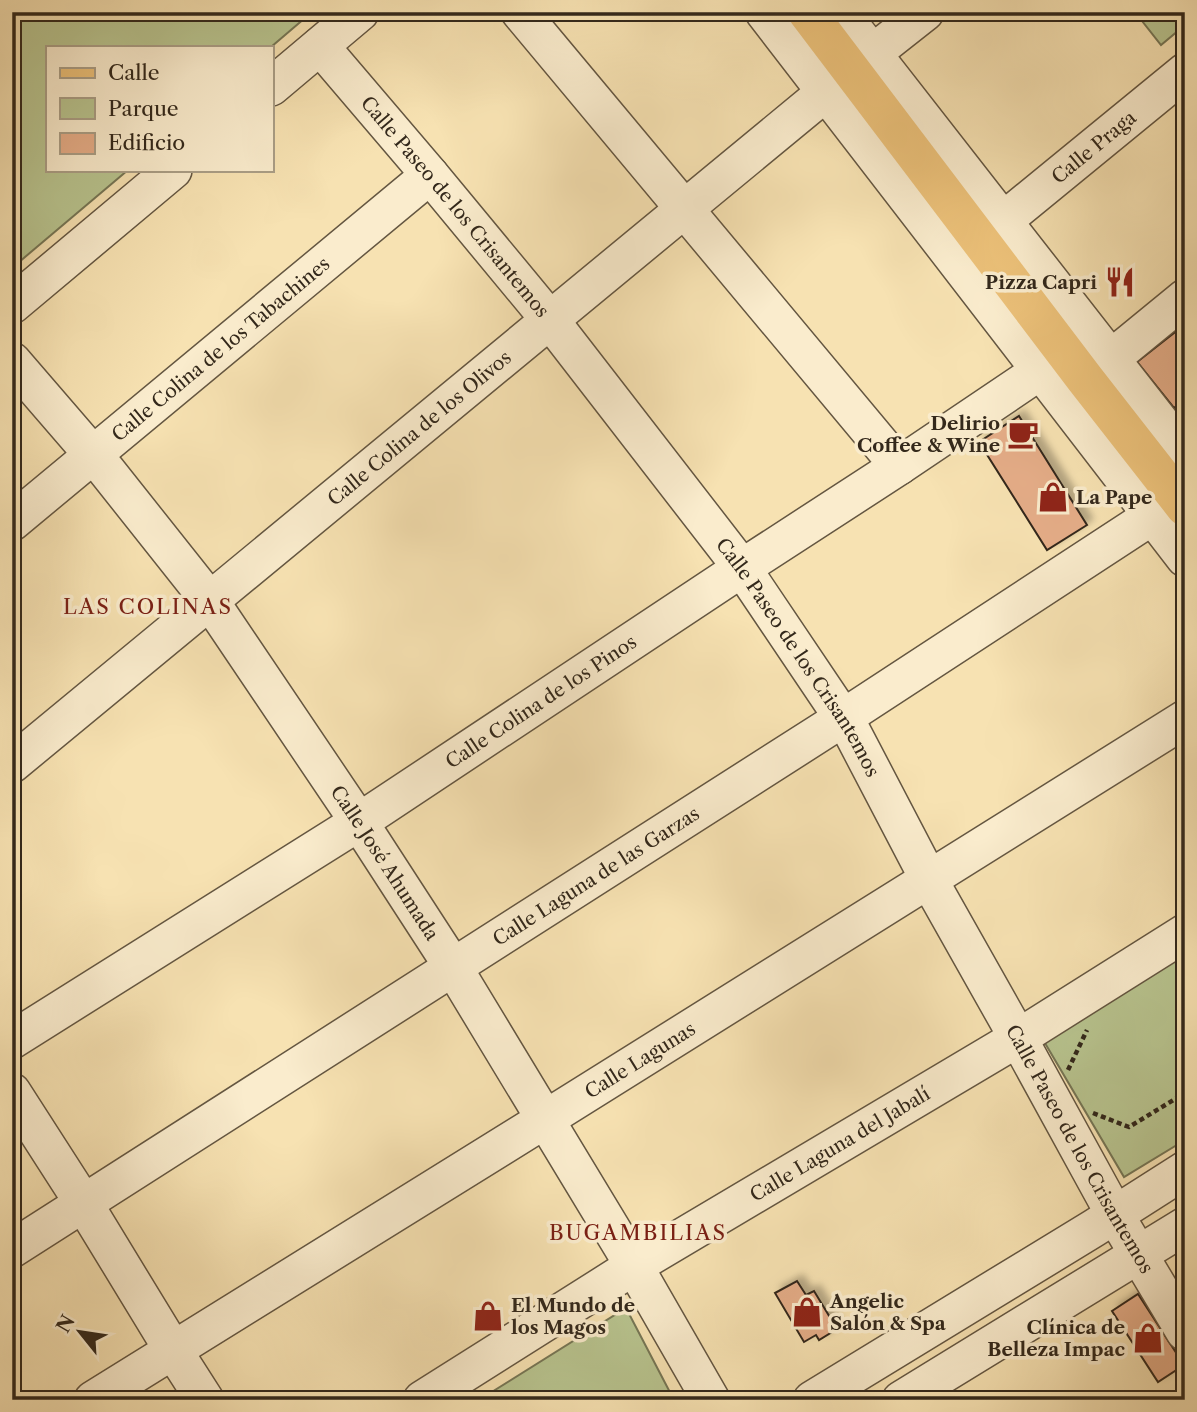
<svg xmlns="http://www.w3.org/2000/svg" width="1197" height="1412" font-family="'Libre Caslon Text',serif">
  <style>
    .green { fill: #b8c48f; stroke: #767655; stroke-width: 2 }
    .building { fill: #e5ad88; stroke: #33281b; stroke-width: 2; filter: url(#shadow) }
    .lines { fill: none; stroke-linecap: round; stroke-linejoin: round }
    .minor-casing { stroke: #645641; stroke-width: 40 }
    .major-casing { stroke: #33281b; stroke-width: 42 }
    .path { stroke: #33281b; stroke-width: 4.5; stroke-dasharray: 5 3.5; stroke-linecap: butt }
    .minor { stroke: #faeccd; stroke-width: 37 }
    .major { stroke: #ecc179; stroke-width: 38 }
    .labels { text-anchor: middle; dominant-baseline: central; stroke-width: 7; stroke-linejoin: round; paint-order: stroke }
    .street-label { font-size: 19px; fill: #33281b; stroke: #faeccd }
    .poi-label { font-size: 19px; font-weight: bold; fill: #33281b; stroke: #faeccd; text-anchor: end }
    .neighbourhood-label { font-size: 21px; letter-spacing: 2px; fill: #7a1f14; stroke: #faeccd }
  </style>
  <defs>
    <filter id="shadow"><feDropShadow dx="6" dy="-6" stdDeviation="3.5" flood-color="#0004"/></filter>
  </defs>
  <rect width="100%" height="100%" fill="#f7e2b2"/>
  <filter id="stains"><feTurbulence type="fractalNoise" baseFrequency=".00286" numOctaves="4"/><feColorMatrix values="0 0 0 0 .2 0 0 0 0 .09 0 0 0 0 .02 0 0 0 .5 -.17"/></filter>
  <radialGradient id="worn" r=".72"><stop offset=".6" stop-color="#630" stop-opacity="0"/><stop offset="1" stop-color="#630" stop-opacity=".3"/></radialGradient>
  <g class="green">
    <polygon points="12,12 312,12 271,47 47,47 47,170 128,170 12,268"/>
    <polygon points="1135,12 1185,12 1185,25 1161,45"/>
    <polygon points="1185,952 1185,1140 1124,1177 1042,1038"/>
    <polygon points="626,1308 674,1400 479,1400"/>
  </g>
  <g class="building">
    <polygon points="1183,326 1185,328 1185,399 1174,408 1137,362"/>
    <polygon points="1019,416 1087,525 1047,550 979,442"/>
    <polygon points="797,1281 806,1295 814,1291 837,1329 819,1340 816,1335 804,1342 775,1293"/>
    <polygon points="1138,1294 1184,1365 1158,1382 1112,1311"/>
  </g>
  <g class="lines">
    <g class="minor-casing">
      <g id="minor">
        <polyline points="520,12 899,466"/>
        <polyline points="764,12 1185,558"/>
        <polyline points="840,12 1185,454"/>
        <path id="s1" d="M320,46L430,175L550,320L742,568L843,718L852,732L934,889L1018,1038L1115,1215L1185,1332"/>
        <polyline points="854,68 925,12"/>
        <polyline points="271,87 360,12"/>
        <path id="s2" d="M1003,221L1185,72"/>
        <polyline points="12,305 173,170"/>
        <path id="s3" d="M12,361L106,470L210,601L359,822L453,967L634,1266L711,1400"/>
        <polyline points="1091,375 1185,298"/>
        <path id="s4" d="M12,522L430,175"/>
        <path id="s5" d="M12,764L826,92"/>
        <path id="s6" d="M12,1040L359,822L742,568L899,466L1040,371L1064,351"/>
        <polyline points="12,1092 84,1204 173,1350 205,1400"/>
        <path id="s7" d="M12,1249L843,718L1152,516L1177,497"/>
        <path id="s8" d="M93,1400L544,1120L1185,719"/>
        <path id="s9" d="M422,1400L634,1266L1018,1038L1185,933"/>
        <polyline points="812,1400 1094,1228 1185,1170"/>
        <polyline points="901,1400 1185,1226"/>
      </g>
    </g>
    <g class="major-casing">
      <polyline id="major" points="807,12 1085,379 1185,507"/>
    </g>
    <g class="path">
      <polyline points="1068,1070 1087,1030"/>
      <polyline points="1093,1113 1129,1127 1185,1093"/>
    </g>
    <use href="#minor" class="minor"/>
    <use href="#major" class="major"/>
  </g>
  <defs>
    <g id="restaurant-bare" transform="scale(2.415)"><path d="M-5-6h1v4h1v-4h1v4h1v-4h1v5L-1.5 .5V6h-2V.5L-5-1ZM5-6V6H3V1.5H1.5Q1.5-4 5-6Z" fill="#8f2418" stroke="#faeccd" stroke-width="2.5" paint-order="stroke"/></g>
    <g id="cafe-bare" transform="scale(2.415)"><path d="M-5.5-4.5H6V0H3Q3 3.5 0 3.5H-2.5Q-5.5 3.5-5.5 0ZM3-3.2v2h1.7v-2ZM-6 4.5H4V6H-6Z" fill="#8f2418" stroke="#faeccd" stroke-width="2.5" paint-order="stroke"/></g>
    <g id="shop-bare" transform="scale(2.415)"><path d="M-5-2.5h2.3a2.7 3.5 0 0 1 5.4 0H5L5.5 6h-11ZM-1.5-2.5h3a1.5 2.3 0 0 0-3 0Z" fill="#8f2418" stroke="#faeccd" stroke-width="2.5" paint-order="stroke"/></g>
  </defs>
  <g fill-rule="evenodd">
    <use href="#restaurant-bare" x="1120" y="282"/>
    <use href="#cafe-bare" x="1023" y="434"/>
    <use href="#shop-bare" x="1053" y="497"/>
    <use href="#shop-bare" x="807" y="1312"/>
    <use href="#shop-bare" x="488" y="1316"/>
    <use href="#shop-bare" x="1148" y="1338"/>
  </g>
  <g class="labels">
    <g class="street-label">
      <text stroke="none"><textPath href="#s2" startOffset="117">Calle Praga</textPath></text>
      <text stroke="none"><textPath href="#s1" startOffset="210">Calle Paseo de los Crisantemos</textPath></text>
      <text stroke="none"><textPath href="#s4" startOffset="271">Calle Colina de los Tabachines</textPath></text>
      <text stroke="none"><textPath href="#s5" startOffset="528">Calle Colina de los Olivos</textPath></text>
      <text stroke="none"><textPath href="#s1" startOffset="777">Calle Paseo de los Crisantemos</textPath></text>
      <text stroke="none"><textPath href="#s6" startOffset="628">Calle Colina de los Pinos</textPath></text>
      <text stroke="none"><textPath href="#s3" startOffset="626">Calle José Ahumada</textPath></text>
      <text stroke="none"><textPath href="#s7" startOffset="693">Calle Laguna de las Garzas</textPath></text>
      <text stroke="none"><textPath href="#s8" startOffset="644">Calle Lagunas</textPath></text>
      <text stroke="none"><textPath href="#s9" startOffset="490">Calle Laguna del Jabalí</textPath></text>
      <text stroke="none"><textPath href="#s1" startOffset="1344">Calle Paseo de los Crisantemos</textPath></text>
    </g>
    <g class="poi-label">
      <text x="1097" y="282">Pizza Capri</text>
      <text x="1000" y="423">Delirio<tspan x="1000" dy="22">Coffee &amp; Wine</tspan></text>
      <text x="1076" y="497" text-anchor="start">La Pape</text>
      <text x="830" y="1301" text-anchor="start">Angelic<tspan x="830" dy="22">Salón &amp; Spa</tspan></text>
      <text x="511" y="1305" text-anchor="start">El Mundo de<tspan x="511" dy="22">los Magos</tspan></text>
      <text x="1125" y="1327">Clínica de<tspan x="1125" dy="22">Belleza Impac</tspan></text>
    </g>
    <g class="neighbourhood-label">
      <text x="148" y="606">LAS COLINAS</text>
      <text x="638" y="1232">BUGAMBILIAS</text>
    </g>
  </g>
  <rect width="1197" height="1412" fill="none" stroke="#f7e2b2" stroke-width="42"/>
  <rect x="14" y="14" width="1169" height="1384" fill="none" stroke="#33281b" stroke-width="3.5"/>
  <rect x="21" y="21" width="1155" height="1370" fill="none" stroke="#33281b" stroke-width="2"/>
  <rect x="46" y="46" width="228" height="126" fill="#faeccd" stroke="#aa9e86" stroke-width="2"/>
  <rect x="60" y="68" width="35" height="10" fill="#ecc179" stroke="#aa9e86" stroke-width="2"/>
  <text x="108" y="80" font-size="21" fill="#33281b">Calle</text>
  <rect x="60" y="98" width="35" height="21" fill="#b8c48f" stroke="#aa9e86" stroke-width="2"/>
  <text x="108" y="116" font-size="21" fill="#33281b">Parque</text>
  <rect x="60" y="133" width="35" height="21" fill="#e5ad88" stroke="#aa9e86" stroke-width="2"/>
  <text x="108" y="150" font-size="21" fill="#33281b">Edificio</text>
  <g transform="translate(80 1332) rotate(300)" stroke="#faeccd" stroke-width="5" paint-order="stroke">
  <path d="M0-5L12 26L0 18L-12 26Z" fill="#33281b"/>
  <text y="-10" font-size="19" font-weight="bold" text-anchor="middle" fill="#33281b">N</text>
  </g>
  <rect width="100%" height="100%" filter="url(#stains)"/>
  <rect width="100%" height="100%" fill="url(#worn)"/>
</svg>
